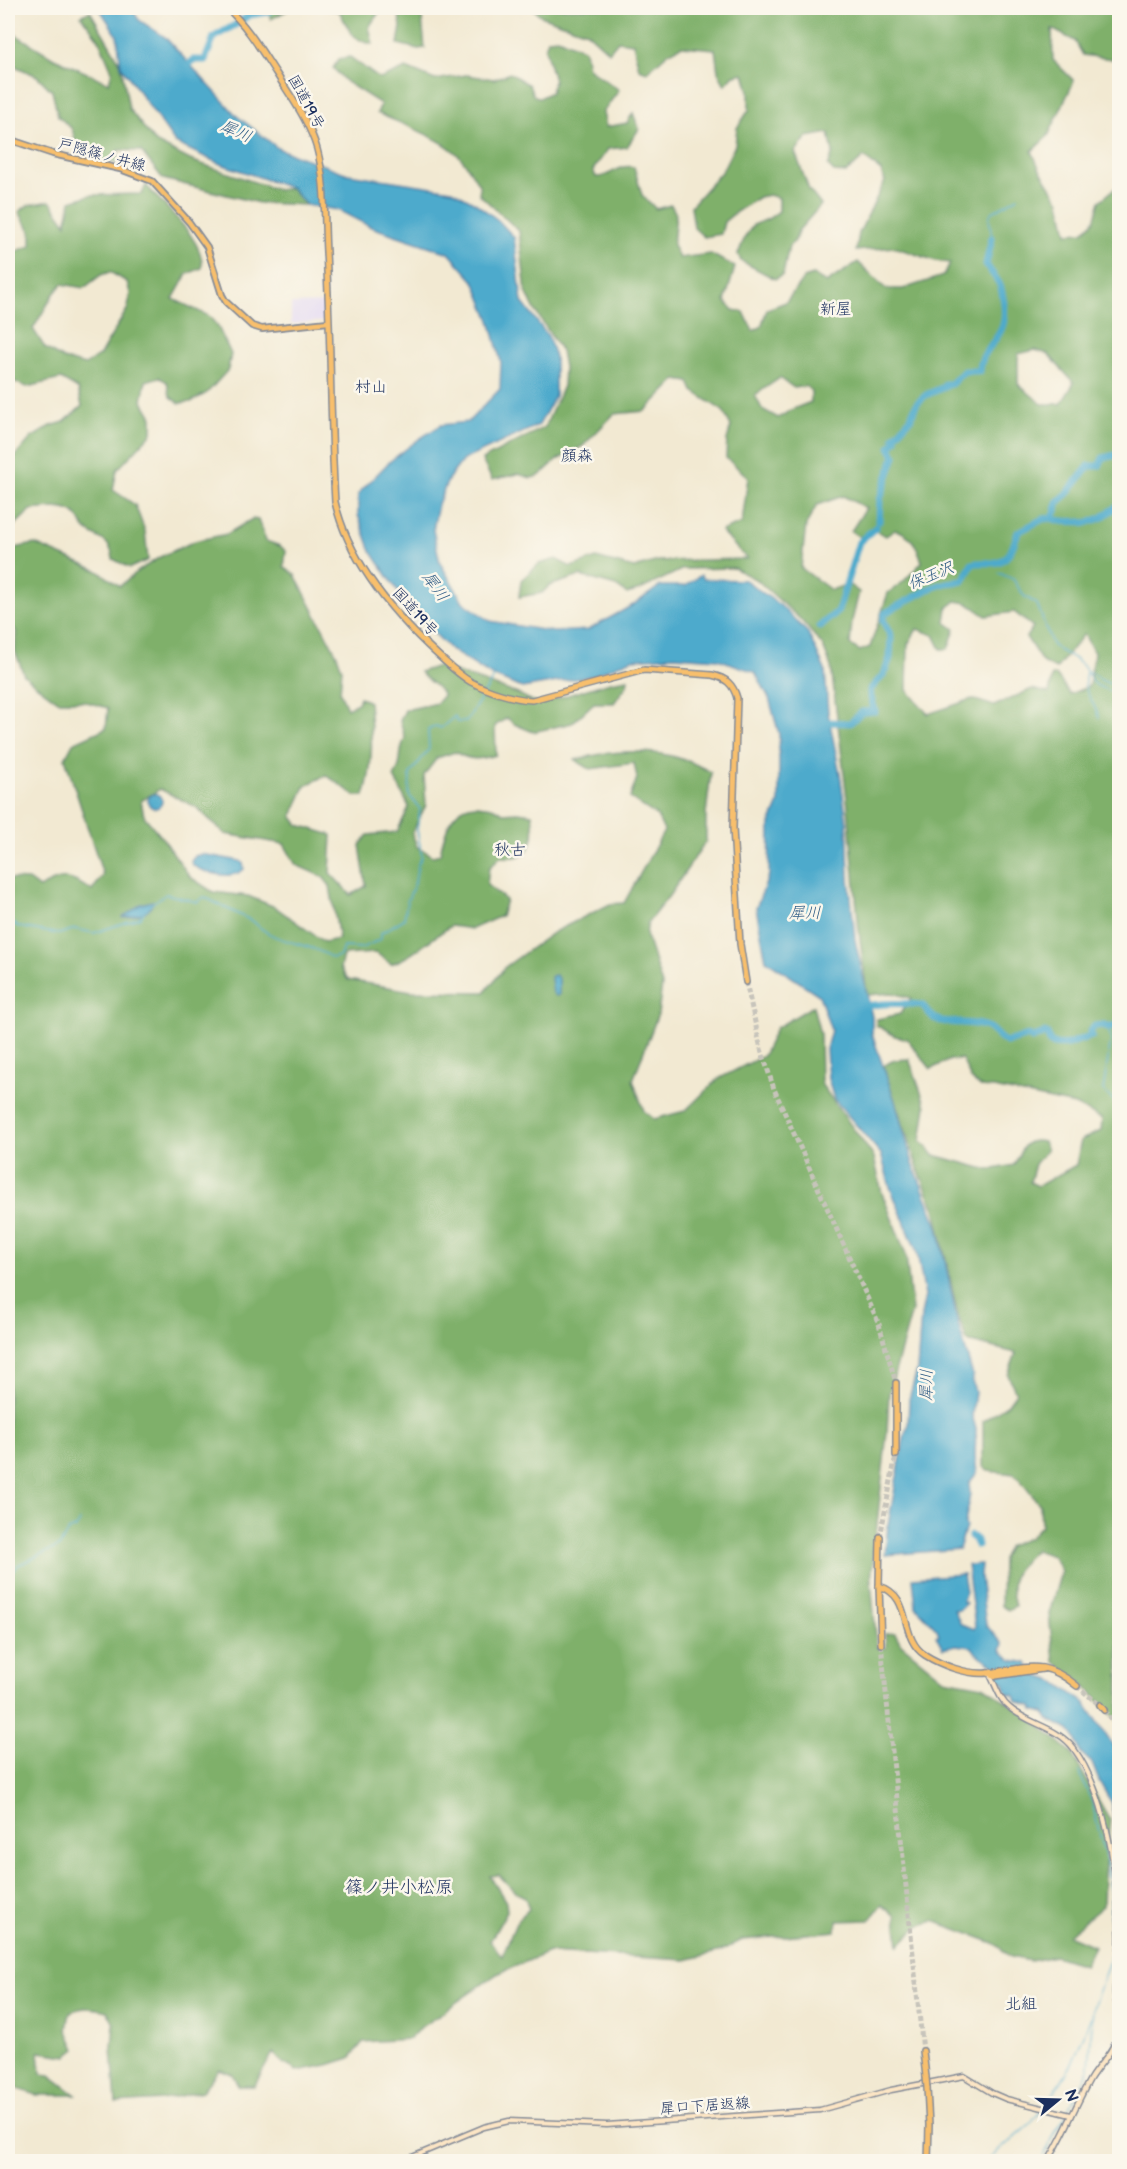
<svg xmlns="http://www.w3.org/2000/svg" width="1127" height="2169" font-family="'Balsamiq Sans','Klee One',sans-serif">
  <style>
    .built { fill: #dfd4f5 }
    .forest { fill: #7fb06a; stroke: #4d7064; stroke-width: 1.5; fill-rule: evenodd }
    .water { fill: #4eaacc; stroke: #346c95; stroke-width: 1.5 }
    .lines { fill: none; stroke-linecap: round; stroke-linejoin: round }
    .stream { stroke: #4eaacc; stroke-width: 1.5 }
    .river { stroke: #4eaacc; stroke-width: 7 }
    .highway-tunnel { stroke: #c7c4bb; stroke-width: 5; stroke-dasharray: 5 2.5; stroke-linecap: butt }
    .secondary-casing { stroke: #868c98; stroke-width: 7 }
    .primary-casing { stroke: #868c98; stroke-width: 8 }
    .highway-casing { stroke: #868c98; stroke-width: 8 }
    .secondary { stroke: #fce5c4; stroke-width: 4 }
    .primary { stroke: #f8bf6c; stroke-width: 4.5 }
    .highway { stroke: #f8bf6c; stroke-width: 5 }
    .highway-bridge-casing { stroke: #868c98; stroke-width: 8; stroke-linecap: butt }
    .highway-bridge { stroke: #f8bf6c; stroke-width: 5 }
    .labels { text-anchor: middle; dominant-baseline: central; stroke-width: 5; stroke-linejoin: round; paint-order: stroke }
    .street-label { font-size: 15px; fill: #1b2f5e; stroke: #fbf7ec }
    .water-label { font-size: 16px; font-style: italic; fill: #2d5a84; stroke: #fbf7ec }
    .neighbourhood-label { font-size: 16px; fill: #1b2f5e; stroke: #fbf7ec }
    .quarter-label { font-size: 18px; fill: #1b2f5e; stroke: #fbf7ec }
  </style>
  <rect width="100%" height="100%" fill="#fbf7ec"/>
  <filter id="ink" filterUnits="userSpaceOnUse"><feTurbulence type="fractalNoise" baseFrequency=".0167" numOctaves="2"/><feDisplacementMap in="SourceGraphic" scale="12" xChannelSelector="R" yChannelSelector="G"/><feConvolveMatrix kernelMatrix="1 2 1 2 8 2 1 2 1" color-interpolation-filters="sRGB"/></filter>
  <filter id="wash" filterUnits="userSpaceOnUse"><feTurbulence type="fractalNoise" baseFrequency=".008" numOctaves="4" result="noise"/><feDisplacementMap in="SourceGraphic" scale="24" xChannelSelector="R" yChannelSelector="G"/><feGaussianBlur stdDeviation="1.35" result="paint"/><feColorMatrix in="noise" values="0 0 0 0 0 0 0 0 0 0 0 0 0 0 0 0 0 1.4 0 .05"/><feComposite in="paint" operator="in"/></filter>
  <g filter="url(#wash)">
    <rect width="100%" height="100%" fill="#f2e9d2"/>
    <polygon class="built" points="325,303 326,321 291,324 291,304"/>
    <g class="forest">
      <polygon points="266,8 292,8 271,19"/>
      <path d="M320,8H382L369,27L373,44C350,40 350,30 339,11Z"/>
      <polygon points="401,8 430,8 421,9 425,48 418,49 398,44 401,27 399,15"/>
      <path d="M532,8H1119V60L1083,55L1075,41L1052,29L1053,60L1074,81L1048,136L1032,151L1040,170L1060,201L1067,233L1083,232L1094,221L1100,201L1119,185V1719L1113,1716L1084,1685L1054,1661L1049,1614L1061,1572L1053,1556L1035,1550C1015,1568 1007,1579 1015,1606L1008,1610L1001,1606L1002,1559L1009,1546L1029,1538L1041,1525L1040,1505L1020,1480L1014,1474L988,1471L983,1467V1421L1008,1404L1016,1393L1008,1375L1016,1353L967,1341L958,1316L935,1209L920,1174L883,1066L894,1060L909,1059L926,1106L921,1141L934,1155L989,1170L1014,1165C1022,1150 1023,1137 1043,1142L1047,1150L1035,1164L1030,1182L1038,1186L1076,1165L1081,1140L1101,1131L1102,1119L1075,1105L994,1088L980,1087L971,1079L962,1059L950,1060L931,1069L907,1039L895,1036L876,1025L877,1019L900,1014L911,998L892,993L867,995L859,931L848,807L831,667L823,646L800,619L757,580L734,568L683,569L640,590L627,594L616,586L580,576L549,586L542,593L519,597L521,580L539,564L556,559L571,567L596,558L634,568L658,561L747,559L721,531L742,523L748,477L726,458L727,440L731,426L723,411L693,391L689,382L676,380L645,411L614,414L583,446L557,460L539,476L531,478L518,474L492,480L482,460L545,427L563,386L564,367L561,351L536,312L526,292L519,231L479,194L480,187C473,175 466,162 456,153C439,137 399,123 377,113L381,104L346,82L333,68L339,59L350,57L380,79L406,68L435,80L466,75L494,79L510,73L529,85L533,95L540,98L551,92L554,81L545,48L548,39L558,38L585,50L588,68L619,90L603,112L606,127L627,123L633,113L639,129L627,147L608,149L593,170L596,177C611,178 615,164 634,167L642,195L656,209L671,205L676,214L673,245L679,258L711,254L735,267L725,301L733,310L744,312L753,331L761,327L767,309L786,302L804,278L813,275L826,283L858,262L886,289H903L943,276L950,263L936,261L894,247L856,251L859,233L885,181L881,171L864,157L846,173L834,172L828,166L833,153L829,133L807,137L795,152L809,190L821,205L798,231L795,241L789,246L783,275L775,279L741,261L738,254L745,237L753,225L768,219L779,211V198L769,195L759,197L736,212L724,222L721,234L704,237L694,228L691,206L722,171L735,145L737,128L749,110V91L744,73L734,75L725,85L718,72L715,49L681,46L668,53L647,72L639,69L633,43L618,41L609,52L587,32L543,17ZM1035,350L1048,354L1074,383L1061,404H1042L1018,384V354ZM780,378L794,388L806,386L811,391V402L793,409L778,418L762,409L755,395ZM843,496L866,508L851,531L861,538L876,531L886,536L895,530C911,533 918,547 922,562L903,582L888,593L870,647L860,651L850,645L852,621L859,592L848,584L831,590L801,568L806,525L817,505ZM956,601L967,603L986,616L1014,612L1033,627L1026,637L1042,662L1056,669L1084,634L1094,653L1089,686L1070,694L1056,675L1052,676L1049,693L1032,689L994,706L972,699L928,714L907,690L908,644L917,629L934,635L941,649H948L955,629L945,622L947,608Z"/>
      <polygon points="90,11 121,64 129,109 155,142 190,160 278,190 291,188 306,205 259,203 163,179 141,151 118,150 120,164 80,156 72,129 58,116 52,91 37,76 8,63 8,30 54,58 109,83 112,71 98,38 81,16"/>
      <path d="M146,185C164,207 205,239 202,268L187,274L173,299L209,316L218,327L231,354L228,370L207,393L191,402L179,403L170,396L167,382L159,377L146,381L142,400L152,417V433L117,470L113,490L135,505L145,531L148,560L130,568L113,559C110,537 99,541 85,529C81,524 79,517 74,513C63,505 43,509 31,510L13,527L10,522L13,459L31,438L51,426L64,422L82,406L78,389L61,379L27,387L10,380L8,384V254L31,246V232L19,212L28,205L50,201L66,224L71,201L90,195L142,194ZM110,272L127,282L130,293L128,308L100,355L85,365L63,359L45,348L33,329L53,295L62,284L84,288L101,275Z"/>
      <path d="M252,519L258,520L266,541L280,546L286,551L284,567L295,575L337,655L342,669L340,692L347,708L358,703L360,697L369,702C372,734 374,765 364,796H356L326,775L305,786L292,816L299,825L332,835L330,873L351,895L366,886L360,845L368,835L397,832L409,807L394,777C404,761 397,754 405,738L400,721L405,710L437,703L443,695C436,683 428,683 420,672L438,666L518,694L539,704L610,682L628,679L627,685L614,703H594L572,723L533,732L514,724L507,718L495,726L496,755C479,760 470,761 455,752L437,758L424,775L426,805L412,833L417,847L433,856L440,854C444,833 451,805 477,805C489,806 494,806 503,813L518,812L532,814C534,828 537,849 519,856C515,858 506,857 500,857L489,868L487,885L506,900L501,916L472,929L451,926C431,938 414,956 391,964L376,953L343,955L340,968L348,980L411,991L485,992L505,967L554,932L610,904L624,903L664,831L657,816L630,798L637,778L634,763L590,769L575,760C609,750 651,748 685,760C694,763 703,768 711,772L706,814V841L669,896L648,922L646,934L662,985L658,1014L633,1080L644,1111L654,1119L685,1111L718,1079L763,1056L776,1028L813,1006L820,1034L821,1084L874,1157L882,1193L906,1255L912,1311L889,1393L887,1432L871,1580L877,1648H886L885,1634L895,1633L901,1644L944,1679L983,1686L1024,1713L1070,1751L1110,1820L1104,1875L1103,1906L1068,1935L1094,1946L1084,1965L1055,1956L1030,1961L1011,1957L994,1943L934,1921L918,1926L899,1945L896,1916L882,1905L869,1920L837,1921L836,1931L742,1940L721,1951L686,1960L549,1952L497,1974L420,2028L409,2039L363,2042L350,2058L328,2065L297,2071L283,2063L273,2053L254,2086H239L232,2074L219,2069L202,2091L162,2100L116,2103L112,2048L114,2024L107,2011C93,2008 84,2006 70,2012L67,2029L76,2049L67,2056L39,2052L41,2074L50,2075L76,2095H37L8,2086V879L28,880L39,888C64,875 68,875 92,891L103,875L65,758L73,743L106,728L108,708L83,701H58L36,685L24,675L15,651L16,631L8,623V549L35,544L98,571L120,586L138,571L160,557L195,541L227,534ZM160,789L196,807L225,834L284,844L296,865L323,877L330,886L339,939L324,942L275,907L248,896L213,892L190,877L164,840L144,816L141,801ZM499,1875L515,1892L525,1897L529,1909L517,1921L502,1956L490,1941L507,1911L506,1902L490,1876Z"/>
    </g>
    <g class="water">
      <polygon points="99,8 131,8 139,20 165,37 237,116 279,149 348,174 452,190 475,203 498,220 514,237 522,302 548,336 555,357 555,396 539,425 463,460 449,478 438,504 433,530 440,563 463,602 490,621 554,632 588,630 633,605 660,586 685,586 701,575 704,579 745,580 781,606 808,633 825,670 828,713 840,774 847,824 849,878 855,940 872,1017 872,1034 895,1101 913,1164 938,1227 957,1320 973,1376 972,1381 975,1392 972,1415 976,1429 975,1456 977,1473 969,1483 970,1494 965,1524 966,1527 959,1549 885,1555 888,1525 905,1433 908,1426 909,1399 917,1370 921,1315 925,1296 917,1252 890,1187 881,1154 834,1099 828,1079 826,1049 831,1030 819,995 766,960 756,908 769,875 770,824 779,803 779,734 769,698 755,672 718,659 675,656 632,659 592,676 522,688 490,675 451,650 409,608 371,551 358,515 358,494 389,462 419,439 441,425 468,422 500,389 501,362 490,320 474,281 449,253 371,227 338,210 306,205 291,188 218,163 175,143 121,66 117,35"/>
      <circle cx="155" cy="801" r="7"/>
      <path d="M202,854L240,861L243,863L244,869C233,881 204,873 192,865L191,861L195,856Z"/>
      <path d="M153,901C151,914 133,916 122,918L141,904Z"/>
      <polygon points="556,975 559,981 559,995 556,996 553,993 551,978 552,976"/>
      <polygon points="981,1564 980,1576 986,1625 1003,1644 1001,1651 1012,1660 1027,1663 1032,1674 1056,1682 1085,1703 1119,1755 1119,1838 1110,1800 1099,1781 1092,1763 1081,1753 1075,1738 1069,1730 1048,1719 1044,1713 1033,1710 1032,1706 1016,1701 1014,1695 1007,1694 1004,1683 999,1680 995,1666 976,1653 972,1647 956,1645 943,1648 936,1636 939,1635 937,1629 916,1607 913,1578 963,1574 966,1592 962,1601 966,1603 959,1610 954,1610 961,1624 974,1629 975,1626 967,1565"/>
    </g>
    <g class="lines">
      <g class="stream">
        <polyline points="992,238 989,218 991,213 1018,197"/>
        <path d="M999,573L1013,579L1024,596L1037,604L1052,644C1060,654 1071,654 1080,663C1088,669 1089,682 1098,686C1106,690 1113,691 1120,697"/>
        <polyline points="1088,671 1101,680 1120,688"/>
        <path d="M1086,672C1081,693 1094,699 1099,718"/>
        <path d="M151,904L166,894L197,902L204,897L254,922C275,945 308,941 332,958L340,956L343,947L362,948L381,939V933L404,919L407,902L415,882L418,864L422,857L417,830L420,809L409,795L410,774L429,749L428,730L436,726L441,728L455,716L457,722H466L494,677"/>
        <polyline points="8,920 19,927 59,934 75,929 94,933 141,917 144,912"/>
        <polyline points="1108,1028 1111,1039 1103,1091 1120,1106"/>
        <polyline points="8,1328 14,1318"/>
        <polyline points="8,1578 18,1565 60,1546 68,1531 76,1528 80,1521"/>
        <polyline points="1079,1772 1092,1802 1107,1864 1111,1901 1110,1917 1115,1944 1093,2008 1089,2068"/>
        <polyline points="1046,2106 1072,2064 1091,2017"/>
        <polyline points="1068,2111 1089,2070"/>
        <polyline points="1044,2156 1056,2131 1066,2116"/>
        <polyline points="986,2162 1030,2124 1042,2110"/>
        <polyline points="1041,2162 1042,2161"/>
      </g>
      <g class="river">
        <polyline points="185,70 193,60 205,60 214,37 237,24 249,15 268,12 273,8"/>
        <path d="M1052,518C1066,525 1074,519 1086,523L1101,518L1120,504"/>
        <path d="M879,521L880,499L895,456L890,447L896,440L894,437L910,419L917,403L926,395L944,387L945,384H951L964,371H980C980,353 994,345 1001,330C1007,318 1004,300 1001,288C999,280 990,272 986,264L992,238"/>
        <polyline points="820,626 838,611 859,542 876,527"/>
        <path d="M821,724L828,722L850,723L862,712L875,711L870,694V690L884,674L890,658L891,636L883,621L885,613L931,588L946,583L963,581L972,564C979,562 985,563 992,563C1010,562 1013,546 1018,532L1043,519L1052,518L1056,511L1057,503L1065,496L1089,466H1099L1103,458L1120,454"/>
        <path d="M863,1007C882,1002 902,1003 922,1005C926,1009 930,1016 935,1019C947,1025 975,1021 987,1027C995,1031 998,1039 1006,1042L1029,1036L1032,1039L1044,1033L1047,1034L1050,1043C1069,1049 1075,1039 1092,1036L1090,1031L1095,1026L1104,1025L1108,1028L1120,1025"/>
        <polyline points="971,1536 976,1540 977,1545"/>
      </g>
    </g>
  </g>
  <g filter="url(#ink)">
    <g class="lines">
      <g class="highway-tunnel">
        <polyline points="746,982 761,1049 774,1089 879,1324 896,1383"/>
        <polyline points="880,1537 896,1455"/>
        <polyline points="881,1644 923,2051"/>
        <polyline points="1077,1686 1100,1705"/>
        <polyline points="1104,1710 1120,1731"/>
      </g>
      <g class="secondary-casing">
        <g id="secondary">
          <path d="M989,1673C996,1685 999,1700 1010,1708C1030,1725 1058,1727 1074,1749C1109,1797 1122,1898 1119,1956C1119,1968 1115,1979 1115,1992C1116,2007 1122,2022 1117,2037C1112,2054 1099,2064 1090,2079C1076,2104 1066,2131 1051,2156V2162"/>
          <polyline points="336,2162 405,2160 484,2127 509,2121 607,2125 820,2110 891,2090 964,2076 992,2093 1006,2099 1071,2115"/>
        </g>
      </g>
      <g class="primary-casing">
        <polyline id="primary" points="8,139 53,154 120,169 152,181 189,222 207,247 222,295 226,302 252,326 262,329 328,322"/>
      </g>
      <g class="highway-casing">
        <g id="highway">
          <path d="M227,8C247,26 261,50 276,73C291,97 309,121 317,149C326,182 324,218 326,252C331,335 330,419 335,502C349,562 394,615 439,656C449,665 459,675 471,682C488,691 513,699 532,700L644,670L712,675C726,678 733,684 737,698L733,828L740,944L746,982"/>
          <polyline points="896,1383 896,1455"/>
          <polyline points="880,1537 879,1586 881,1644"/>
          <path d="M879,1586C914,1596 898,1638 925,1655C941,1665 967,1675 987,1673C1027,1669 1042,1657 1077,1686"/>
          <polyline points="988,1673 996,1676 1043,1669"/>
          <polyline points="1100,1705 1104,1710"/>
          <polyline points="923,2051 926,2077"/>
          <polyline points="927,2088 929,2125 928,2162"/>
        </g>
      </g>
      <use href="#secondary" class="secondary"/>
      <use href="#primary" class="primary"/>
      <use href="#highway" class="highway"/>
      <g class="highway-bridge-casing">
        <polyline id="highway-bridge" points="926,2077 927,2088"/>
      </g>
      <use href="#highway-bridge" class="highway-bridge"/>
    </g>
  </g>
  <g class="labels">
    <g class="street-label">
      <text transform="translate(306 102) rotate(61)">国道19号</text>
      <text transform="translate(102 155) rotate(15)">戸隠篠ノ井線</text>
      <text transform="translate(415 612) rotate(48)">国道19号</text>
      <text transform="translate(705 2106) rotate(-4)">犀口下居返線</text>
    </g>
    <g class="water-label">
      <text transform="translate(236 132) rotate(24)">犀川</text>
      <text transform="translate(931 576) rotate(-22)">保玉沢</text>
      <text transform="translate(435 587) rotate(54)">犀川</text>
      <text x="805" y="913">犀川</text>
      <text transform="translate(927 1385) rotate(-89)">犀川</text>
    </g>
    <g class="neighbourhood-label">
      <text x="836" y="309">新屋</text>
      <text x="371" y="387">村山</text>
      <text x="577" y="456">顔森</text>
      <text x="510" y="850">秋古</text>
      <text x="1021" y="2004">北組</text>
    </g>
    <g class="quarter-label">
      <text x="399" y="1887">篠ノ井小松原</text>
    </g>
  </g>
  <rect width="1127" height="2169" fill="none" stroke="#fbf7ec" stroke-width="30"/>
  <g transform="translate(1058 2100) rotate(71)" stroke="#fbf7ec" stroke-width="4.5" paint-order="stroke">
  <path d="M0-4.5L10 22L0 15L-10 22Z" fill="#1b2f5e"/>
  <text y="-9" font-size="16" font-weight="bold" text-anchor="middle" fill="#1b2f5e">N</text>
  </g>
</svg>
